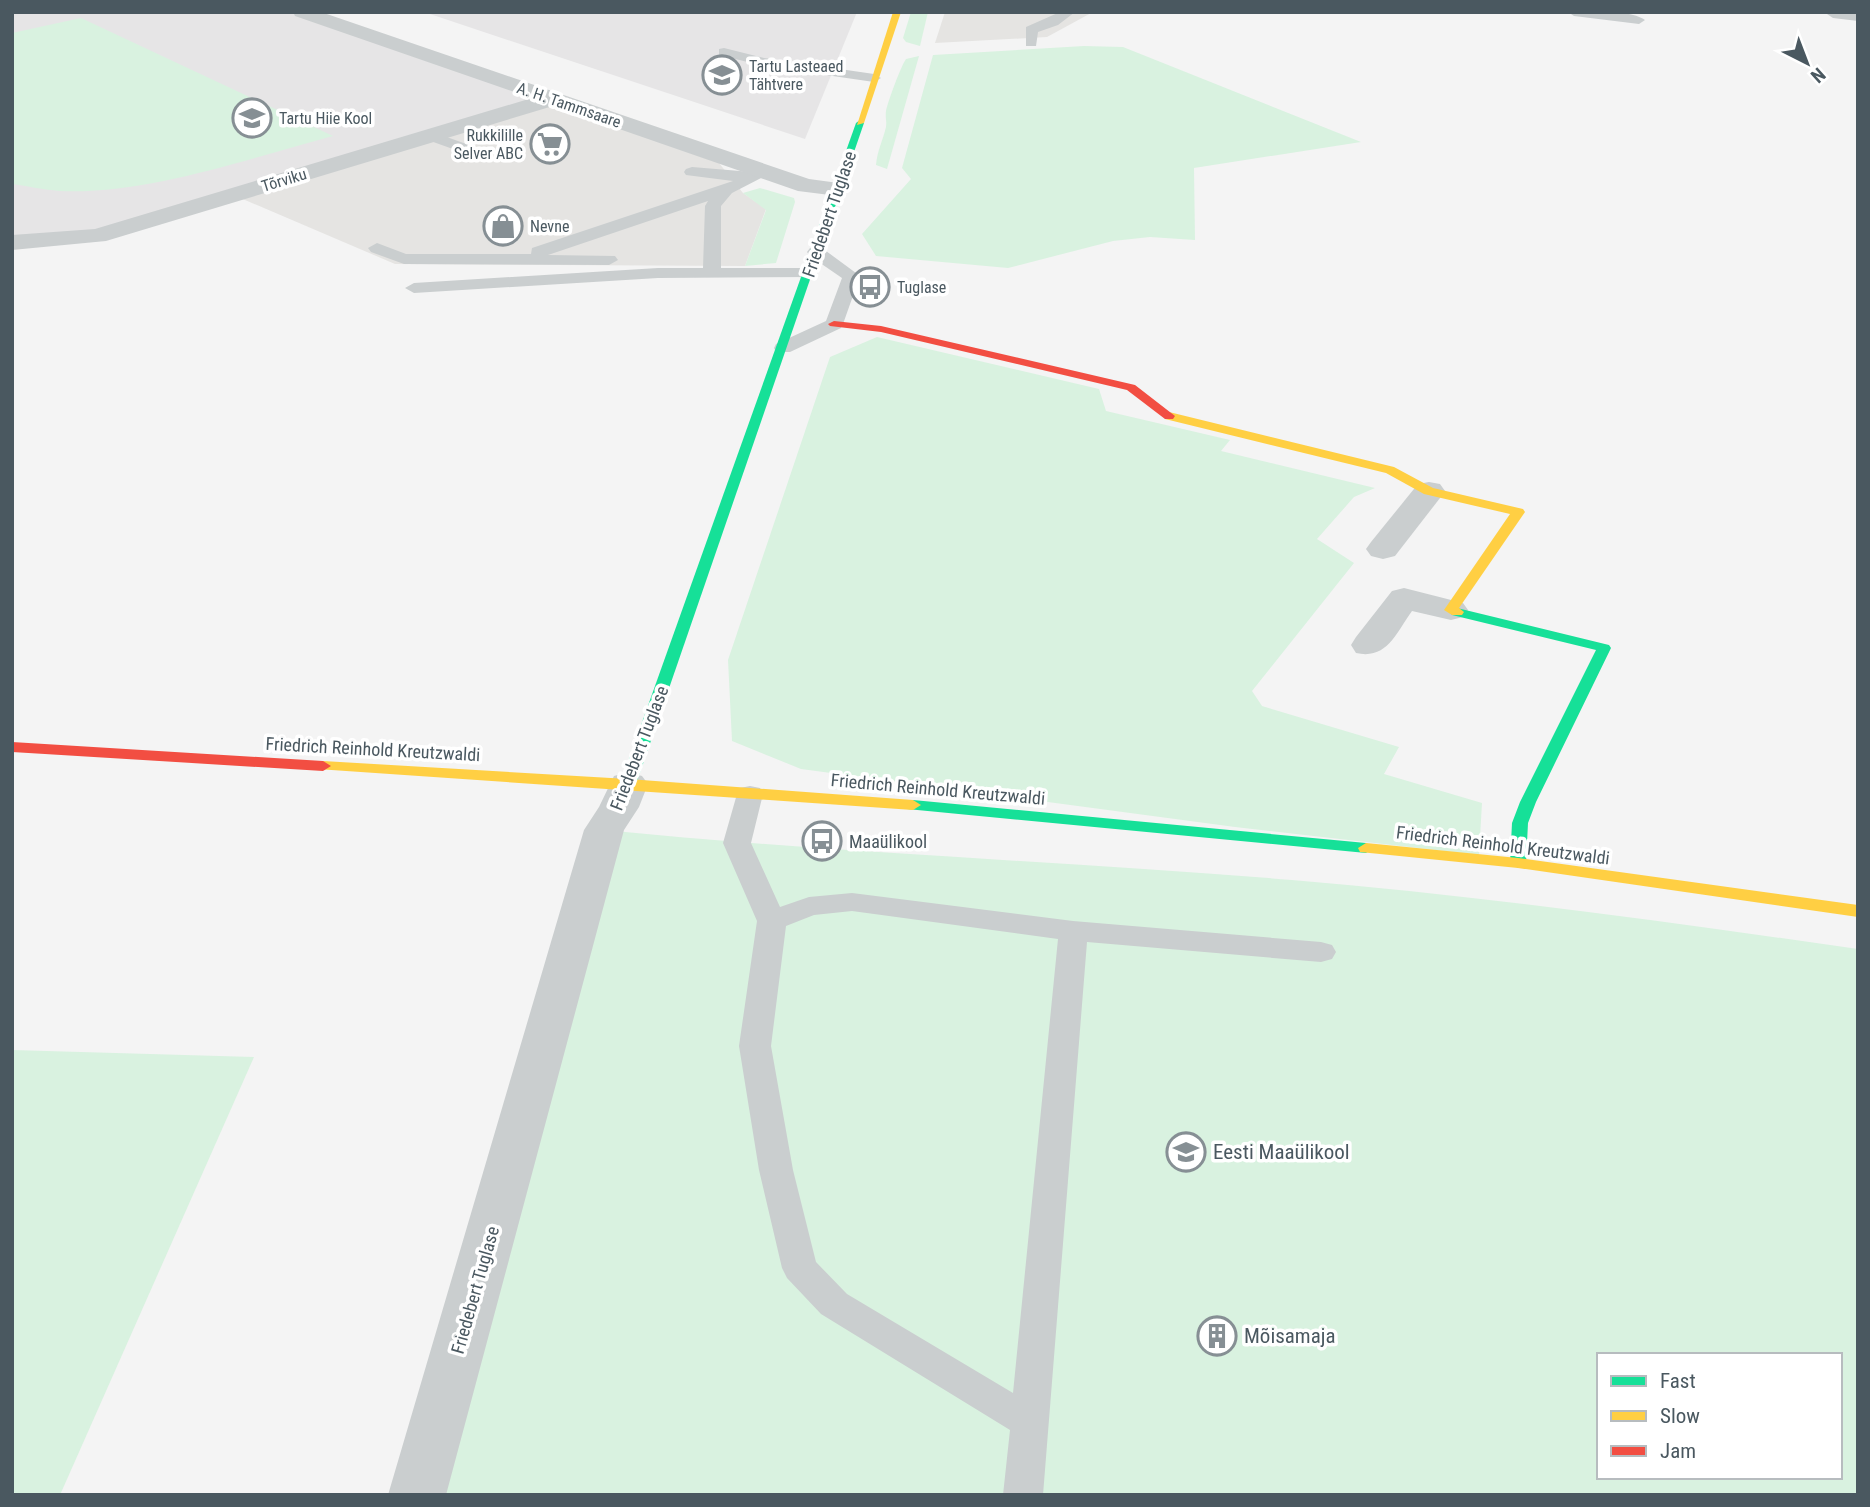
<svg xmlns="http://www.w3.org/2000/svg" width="1870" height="1507" font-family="'Roboto Condensed',sans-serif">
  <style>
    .commercial { fill: #e5e4e2 }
    .education { fill: #e6e5e6 }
    .green { fill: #d9f2e0; fill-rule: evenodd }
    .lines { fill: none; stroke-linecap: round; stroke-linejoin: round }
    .lane { fill: #cacecf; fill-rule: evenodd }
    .street { fill: #cacecf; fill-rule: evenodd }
    .fast { fill: #16e098; fill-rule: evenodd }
    .slow { fill: #ffcf43; fill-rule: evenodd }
    .jam { fill: #f24e42; fill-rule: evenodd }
    .labels { text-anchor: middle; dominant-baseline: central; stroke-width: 7; stroke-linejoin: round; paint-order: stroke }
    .far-poi-label { font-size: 16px; fill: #4a5860; stroke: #fff; text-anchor: start }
    .far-street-label { font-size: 16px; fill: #4a5860; stroke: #fff }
    .street-label { font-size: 18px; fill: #4a5860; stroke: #fff }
    .poi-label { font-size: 18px; fill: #4a5860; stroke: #fff; text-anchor: start }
    .near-poi-label { font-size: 21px; fill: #4a5860; stroke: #fff; text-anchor: start }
  </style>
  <rect width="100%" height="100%" fill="#f4f4f4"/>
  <g class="commercial">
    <polygon points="945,12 1093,12 1047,37 935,43"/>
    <polygon points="551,104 719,163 743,193 766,209 745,266 395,264 238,197"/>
  </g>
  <g class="education">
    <polygon points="12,12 302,12 553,99 150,221 12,243"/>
    <polygon points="424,12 857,12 805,139"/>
  </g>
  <g class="green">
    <polygon points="911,12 928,12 920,46 906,42 903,38"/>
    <path d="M81,18L333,136C250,158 146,195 60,191C44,190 28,186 12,184V33Z"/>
    <polygon points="1084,46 1123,47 1361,142 1194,168 1195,240 1150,237 1113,241 1008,268 876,256 862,234 911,179 902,168 933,55"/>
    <path d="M919,56L887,169L876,165C877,151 883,140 886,127C887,121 885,117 886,111C888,101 901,66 906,59Z"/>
    <polygon points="760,188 794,198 795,202 776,263 745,266 766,210 743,193"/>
    <polygon points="877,337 1099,389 1106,411 1230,440 1221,451 1375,488 1354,497 1317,539 1354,563 1252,691 1262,706 1399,747 1384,774 1482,803 1479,855 1235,827 801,769 732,741 728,660 830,357"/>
    <path d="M604,830C833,853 1063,861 1292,880C1482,896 1670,922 1858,949V1495H417ZM1599,1355H1840V1477H1599Z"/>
    <polygon points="12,1050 254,1057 60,1495 12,1495"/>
  </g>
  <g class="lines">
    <g class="lane">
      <polygon points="1060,12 1075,12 1058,25 1038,32 1036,46 1026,46 1026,27"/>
      <path d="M1568,12C1587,12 1631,9 1645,20L1639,24L1574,16Z"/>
      <polygon points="724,48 764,58 874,74 881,78 874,82 764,66 719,55 719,49"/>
      <polygon points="430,131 469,145 472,148 464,153 425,139 422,136 425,133"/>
      <polygon points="692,167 752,172 765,167 773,172 732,193 721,206 721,268 809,268 815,269 818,273 815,277 658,278 414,293 405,288 414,283 658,268 703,268 705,206 708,201 548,255 615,256 618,260 609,265 404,264 371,252 368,248 377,243 406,254 531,254 532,248 733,181 686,175 684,172 686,169"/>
      <polygon points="816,247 822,248 860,276 843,324 841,328 790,352 776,352 774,348 776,344 826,321 842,278 810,256 807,252 810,248"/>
      <path d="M750,786L760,788L763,794L751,843L780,907L809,897L852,893L1073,921L1321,942L1332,945L1336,952L1332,959L1321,962L1087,942L1043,1495H1003L1010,1430L821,1314L787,1278L782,1268L759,1170L739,1046L757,921L723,843L737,794L740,788ZM852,911L1058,939L1013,1393L847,1294L816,1262L793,1170L771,1046L786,926L814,915Z"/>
    </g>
    <g class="street">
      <polygon points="293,12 321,12 809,179 846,184 850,189 846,194 838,196 798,191 553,106 106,241 12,250 12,235 95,229 532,98 295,16"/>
      <polygon points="1824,12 1858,12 1858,21 1833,18"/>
      <polygon points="1429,482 1440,484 1445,491 1440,498 1395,556 1383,559 1371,556 1366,549 1371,542 1418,484"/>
      <path d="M1404,588L1463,603L1468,610L1463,617L1451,620L1412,611C1396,633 1387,660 1356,653L1351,645L1356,637L1392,591Z"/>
      <polygon points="628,772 642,776 648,784 639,807 624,830 446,1495 388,1495 584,830 599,807 614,776"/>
    </g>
    <g class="fast">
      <polygon points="860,120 864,123 636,784 634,787 622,787 620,784 856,123"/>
      <polygon points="1457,608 1609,645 1611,648 1536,802 1528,823 1526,863 1518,868 1510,863 1512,823 1520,802 1596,650 1452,615 1450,612 1452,609"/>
      <polygon points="913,800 1366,843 1374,848 1366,853 907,809 905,805 907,801"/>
    </g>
    <g class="slow">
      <polygon points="893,12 901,12 864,123 857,125"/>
      <polygon points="1169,412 1394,467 1433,488 1523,509 1525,512 1459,608 1464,612 1462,615 1452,615 1444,610 1510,514 1424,494 1386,473 1165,419 1165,413"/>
      <polygon points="323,761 628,779 913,800 921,805 913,810 317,769 315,766"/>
      <polygon points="1366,843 1518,858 1858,905 1858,917 1518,868 1360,852 1358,848"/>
    </g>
    <g class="jam">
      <polygon points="834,321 881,326 1135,385 1175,416 1173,419 1165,419 1127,390 881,332 830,326 828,324"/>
      <polygon points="12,742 323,761 331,766 323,771 12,752"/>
    </g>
  </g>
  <defs>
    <g id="school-ring" transform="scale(2.0125)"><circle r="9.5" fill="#fff" stroke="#868f94" stroke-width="1.5"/><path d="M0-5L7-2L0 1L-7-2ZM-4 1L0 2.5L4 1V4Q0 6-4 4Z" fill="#868f94"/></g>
    <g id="supermarket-ring" transform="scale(2.0125)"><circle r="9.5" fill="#fff" stroke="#868f94" stroke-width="1.5"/><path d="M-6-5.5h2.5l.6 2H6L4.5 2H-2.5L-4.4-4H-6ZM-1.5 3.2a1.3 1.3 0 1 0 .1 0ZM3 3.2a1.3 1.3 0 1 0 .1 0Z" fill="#868f94"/></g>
    <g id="shop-ring" transform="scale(2.0125)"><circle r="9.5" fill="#fff" stroke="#868f94" stroke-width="1.5"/><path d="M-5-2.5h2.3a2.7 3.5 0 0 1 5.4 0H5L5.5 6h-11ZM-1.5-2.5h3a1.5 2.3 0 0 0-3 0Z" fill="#868f94"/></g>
    <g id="bus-ring" transform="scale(2.0125)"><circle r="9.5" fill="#fff" stroke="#868f94" stroke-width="1.5"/><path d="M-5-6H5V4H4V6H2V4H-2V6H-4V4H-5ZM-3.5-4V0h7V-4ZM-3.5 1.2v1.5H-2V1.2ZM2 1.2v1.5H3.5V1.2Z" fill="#868f94"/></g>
    <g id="university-ring" transform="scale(2.0125)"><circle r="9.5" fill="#fff" stroke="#868f94" stroke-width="1.5"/><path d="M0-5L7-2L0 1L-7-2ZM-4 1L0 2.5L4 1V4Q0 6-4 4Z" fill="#868f94"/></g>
    <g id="building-ring" transform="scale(2.0125)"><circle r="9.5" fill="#fff" stroke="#868f94" stroke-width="1.5"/><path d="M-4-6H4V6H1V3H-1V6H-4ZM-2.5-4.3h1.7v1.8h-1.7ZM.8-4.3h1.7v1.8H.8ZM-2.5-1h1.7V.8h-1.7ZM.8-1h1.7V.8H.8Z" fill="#868f94"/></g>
  </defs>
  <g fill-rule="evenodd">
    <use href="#school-ring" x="722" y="75"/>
    <use href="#school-ring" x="252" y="118"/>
    <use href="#supermarket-ring" x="550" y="144"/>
    <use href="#shop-ring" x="503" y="226"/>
    <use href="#bus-ring" x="870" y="287"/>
    <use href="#bus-ring" x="822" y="841"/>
    <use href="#university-ring" x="1186" y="1152"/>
    <use href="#building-ring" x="1217" y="1336"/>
  </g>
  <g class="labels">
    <g class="far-poi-label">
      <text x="749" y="66">Tartu Lasteaed<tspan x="749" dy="18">Tähtvere</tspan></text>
      <text x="279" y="118">Tartu Hiie Kool</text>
      <text x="523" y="135" text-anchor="end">Rukkilille<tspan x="523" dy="18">Selver ABC</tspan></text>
      <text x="530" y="226">Nevne</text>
      <text x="897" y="287">Tuglase</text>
    </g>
    <g class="far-street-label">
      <text transform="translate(569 105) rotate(19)">A. H. Tammsaare</text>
      <text transform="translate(284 180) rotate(-17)">Tõrviku</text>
    </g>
    <g class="street-label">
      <text transform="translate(829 214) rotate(-71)">Friedebert Tuglase</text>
      <text transform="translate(639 748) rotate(-69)">Friedebert Tuglase</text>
      <text transform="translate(373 749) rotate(3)">Friedrich Reinhold Kreutzwaldi</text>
      <text transform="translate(938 789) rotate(5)">Friedrich Reinhold Kreutzwaldi</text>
      <text transform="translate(1503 845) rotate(7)">Friedrich Reinhold Kreutzwaldi</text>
      <text transform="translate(475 1290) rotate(-74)">Friedebert Tuglase</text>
    </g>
    <g class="poi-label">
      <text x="849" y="841">Maaülikool</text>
    </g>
    <g class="near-poi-label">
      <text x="1213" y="1152">Eesti Maaülikool</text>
      <text x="1244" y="1336">Mõisamaja</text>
    </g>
  </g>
  <rect width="1870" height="1507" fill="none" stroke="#4a5860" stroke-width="28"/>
  <rect x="1597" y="1353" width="245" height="126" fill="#ffffff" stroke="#b7bcbf" stroke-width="2"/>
  <rect x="1611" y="1376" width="35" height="10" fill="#16e098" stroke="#b7bcbf" stroke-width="2"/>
  <text x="1660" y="1388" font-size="21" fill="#4a5860">Fast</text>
  <rect x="1611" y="1411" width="35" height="10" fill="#ffcf43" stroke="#b7bcbf" stroke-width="2"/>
  <text x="1660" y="1423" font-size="21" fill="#4a5860">Slow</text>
  <rect x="1611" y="1446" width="35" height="10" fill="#f24e42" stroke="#b7bcbf" stroke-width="2"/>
  <text x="1660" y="1458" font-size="21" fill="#4a5860">Jam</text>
  <g transform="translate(1807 63) rotate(138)" stroke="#ffffff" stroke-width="5" paint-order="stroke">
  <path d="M0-5L12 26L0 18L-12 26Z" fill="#4a5860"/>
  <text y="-10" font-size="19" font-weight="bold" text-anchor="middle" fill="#4a5860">N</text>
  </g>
</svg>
